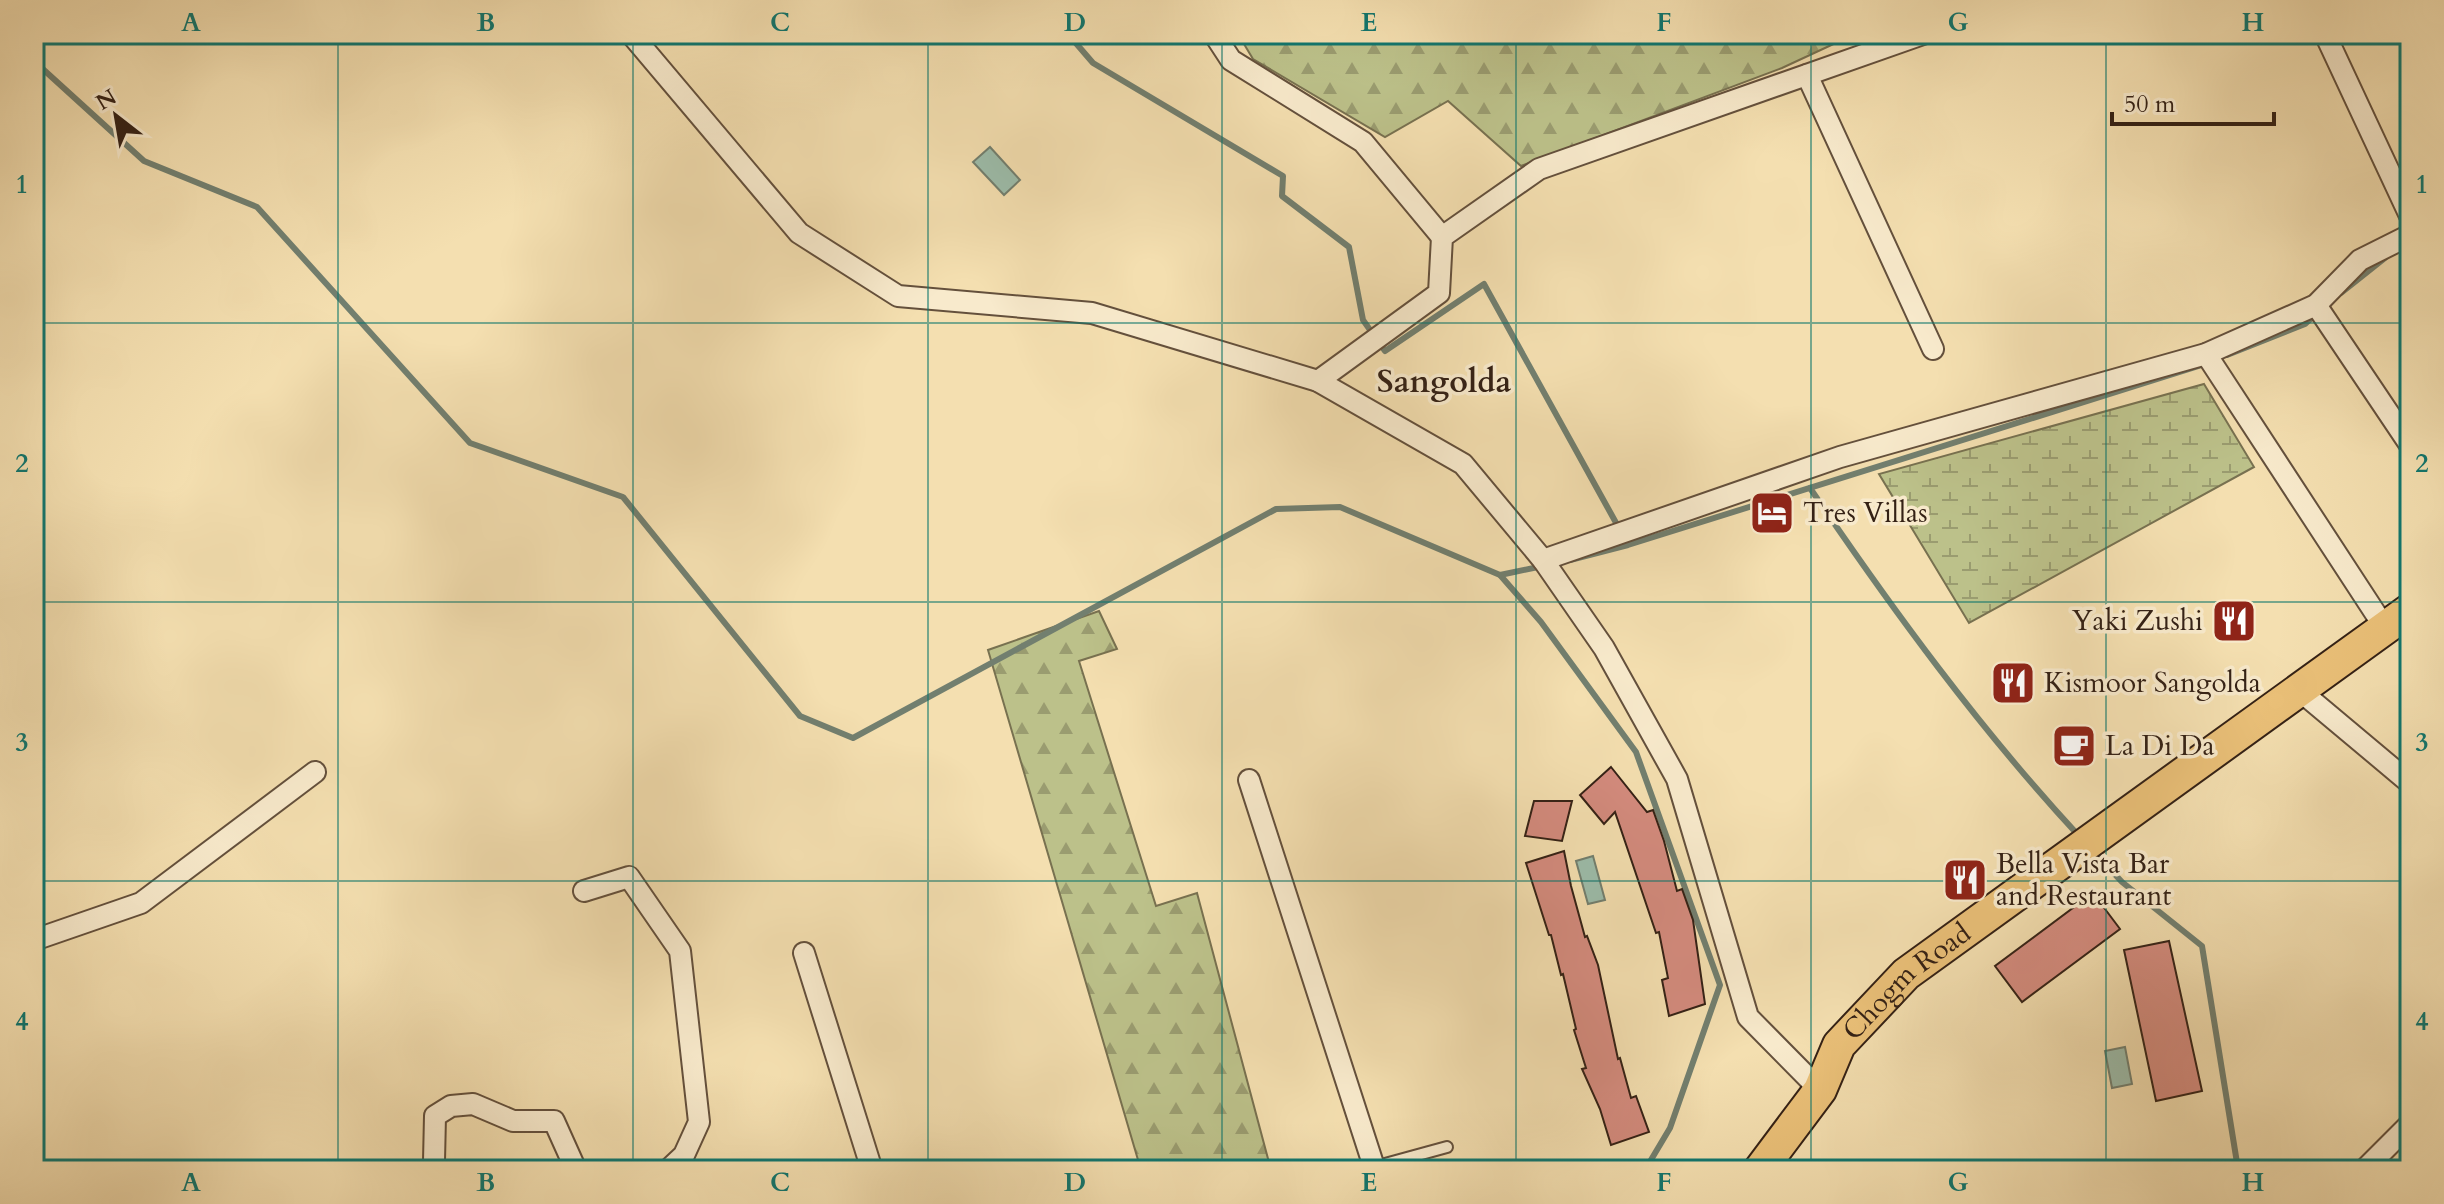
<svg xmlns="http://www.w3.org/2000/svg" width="2444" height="1204" font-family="Cardo,serif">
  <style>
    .forest { fill: url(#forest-firs); stroke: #787150; stroke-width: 2 }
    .wetland { fill: url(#wetland-marsh); stroke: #787150; stroke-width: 2 }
    .water { fill: #9cbdab; stroke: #727f6f; stroke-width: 2 }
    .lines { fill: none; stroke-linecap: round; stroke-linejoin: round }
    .stream { stroke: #727f6f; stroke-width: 6 }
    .building { fill: #d48b7e; stroke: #342115; stroke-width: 2 }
    .service-casing { stroke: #64503c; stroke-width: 14 }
    .minor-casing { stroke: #64503c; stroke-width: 24 }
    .primary-casing { stroke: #342115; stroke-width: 36 }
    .service { stroke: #f8eacc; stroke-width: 10 }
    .minor { stroke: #f8eacc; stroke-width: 20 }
    .primary { stroke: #eac078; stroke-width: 32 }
    .grid { fill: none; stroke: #0f766e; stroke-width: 2; stroke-opacity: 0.55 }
    .labels { text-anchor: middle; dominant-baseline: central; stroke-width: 7; stroke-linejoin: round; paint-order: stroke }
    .poi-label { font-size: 28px; fill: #342115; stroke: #f8eacc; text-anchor: start }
    .street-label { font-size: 28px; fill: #342115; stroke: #f8eacc }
    .quarter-label { font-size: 32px; font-weight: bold; fill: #342115; stroke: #f8eacc }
    .neatline { fill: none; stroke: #0f766e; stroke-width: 3 }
    .grid-label { font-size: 26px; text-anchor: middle; font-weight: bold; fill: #0f766e }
  </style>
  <defs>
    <pattern id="forest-firs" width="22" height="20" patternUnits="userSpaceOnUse" patternTransform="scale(2)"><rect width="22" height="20" fill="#bcc18a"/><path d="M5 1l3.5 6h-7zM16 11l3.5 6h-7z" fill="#9a9c70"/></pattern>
    <pattern id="wetland-marsh" width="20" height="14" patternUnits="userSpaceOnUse" patternTransform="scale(2)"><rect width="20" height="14" fill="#bcc18a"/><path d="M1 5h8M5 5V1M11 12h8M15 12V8" fill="none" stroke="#9a9c70"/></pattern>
  </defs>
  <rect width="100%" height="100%" fill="#f4dfb0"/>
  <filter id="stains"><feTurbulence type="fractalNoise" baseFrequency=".0025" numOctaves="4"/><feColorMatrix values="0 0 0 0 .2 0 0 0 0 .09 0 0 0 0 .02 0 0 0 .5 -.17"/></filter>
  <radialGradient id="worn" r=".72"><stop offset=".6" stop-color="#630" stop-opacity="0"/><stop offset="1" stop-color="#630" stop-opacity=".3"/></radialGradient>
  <g class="forest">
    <polygon points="1238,34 1855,34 1782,68 1521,166 1448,101 1385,137 1253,59"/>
    <polygon points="1099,611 1117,649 1079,661 1156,906 1197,893 1271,1170 1141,1170 988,650"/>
  </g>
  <polygon class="wetland" points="2204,384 2254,467 1969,623 1879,474"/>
  <g class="water">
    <polygon points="990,147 1020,180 1004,195 973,162"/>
    <polygon points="1593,856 1605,900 1588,904 1576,861"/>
    <polygon points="2125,1047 2132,1084 2112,1088 2105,1051"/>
  </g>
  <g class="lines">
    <g class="stream">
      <polyline points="1068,34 1093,63 1283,176 1282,196 1349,247 1363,320 1385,351 1484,284 1620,530"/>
      <polyline points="34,61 144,161 257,207 470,443 623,497 800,716 853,738 1276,509 1340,507 1500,575 1541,622 1636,752 1720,985 1670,1128 1645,1170"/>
      <polyline points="2341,293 2385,258"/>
      <polyline points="2227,355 2305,324 2317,313"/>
      <path d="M1810,488C1892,609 1979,728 2079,836"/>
      <polyline points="1570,560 1628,545 2205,364"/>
      <polyline points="1500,575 1543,566"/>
      <polyline points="2092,850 2122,882 2202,946 2238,1169"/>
    </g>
  </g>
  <g class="building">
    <polygon points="1611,767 1647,812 1653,810 1664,841 1677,891 1682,889 1693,920 1705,1004 1669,1016 1662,980 1668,978 1659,932 1656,933 1615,812 1604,824 1580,795"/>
    <polygon points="1534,801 1572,801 1562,841 1525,836"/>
    <polygon points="1564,851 1571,886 1585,937 1587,936 1598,965 1618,1059 1620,1058 1631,1098 1636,1096 1649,1132 1611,1145 1600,1109 1582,1069 1586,1068 1574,1030 1576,1029 1563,974 1561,975 1551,935 1549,935 1526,863"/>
    <polygon points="2093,893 2120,929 2022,1002 1995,966"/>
    <polygon points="2169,941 2202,1091 2156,1101 2124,950"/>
  </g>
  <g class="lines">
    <g class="service-casing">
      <polyline id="service" points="1374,1167 1447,1147"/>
    </g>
    <g class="minor-casing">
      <g id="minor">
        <polyline points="631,34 799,233 898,296 1092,313 1318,381 1463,464 1543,560 1604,648 1677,779 1748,1017 1820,1090"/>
        <polyline points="1214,34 1231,60 1363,142 1442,237"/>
        <polyline points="2325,34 2410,216"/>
        <polyline points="1807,75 1933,349"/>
        <polyline points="2316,305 2410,445"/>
        <polyline points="2206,354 2385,628"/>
        <polyline points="1318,381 1439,293 1442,237 1539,169 1923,34"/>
        <polyline points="1543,560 1840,457 2206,354 2316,305 2360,260 2410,235"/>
        <polyline points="2299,690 2410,783"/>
        <polyline points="1249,780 1375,1170"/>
        <polyline points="584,891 629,877 680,951 699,1122 684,1155 668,1170"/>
        <polyline points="34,940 141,903 315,772"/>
        <polyline points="804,953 872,1170"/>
        <polyline points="436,1170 434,1161 435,1116 451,1106 473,1104 513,1121 554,1121 576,1170"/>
        <polyline points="2364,1170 2410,1124"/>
      </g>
    </g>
    <g class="primary-casing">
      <g id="primary">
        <path id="s1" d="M1760,1170L1820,1090L1839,1045L1906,974L2410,610"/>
      </g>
    </g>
    <use href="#service" class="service"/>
    <use href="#minor" class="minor"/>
    <use href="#primary" class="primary"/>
  </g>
  <path class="grid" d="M338,34V1170M633,34V1170M928,34V1170M1222,34V1170M1516,34V1170M1811,34V1170M2106,34V1170M34,323H2410M34,602H2410M34,881H2410"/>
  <defs>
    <g id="hotel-square" transform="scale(2.3)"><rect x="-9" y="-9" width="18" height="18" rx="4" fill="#8f2418" stroke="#f8eacc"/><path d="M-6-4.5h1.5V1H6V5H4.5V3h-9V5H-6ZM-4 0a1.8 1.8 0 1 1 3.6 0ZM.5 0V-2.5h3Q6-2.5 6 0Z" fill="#fff"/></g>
    <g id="restaurant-square" transform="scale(2.3)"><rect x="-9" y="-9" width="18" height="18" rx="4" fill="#8f2418" stroke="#f8eacc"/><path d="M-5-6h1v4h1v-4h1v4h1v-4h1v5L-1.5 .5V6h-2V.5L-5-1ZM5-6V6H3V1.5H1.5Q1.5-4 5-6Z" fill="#fff"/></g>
    <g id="cafe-square" transform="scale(2.3)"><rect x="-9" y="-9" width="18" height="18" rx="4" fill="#8f2418" stroke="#f8eacc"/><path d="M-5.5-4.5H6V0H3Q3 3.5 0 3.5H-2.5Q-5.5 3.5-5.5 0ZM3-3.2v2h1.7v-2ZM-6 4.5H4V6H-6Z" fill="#fff"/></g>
  </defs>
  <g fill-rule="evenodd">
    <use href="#hotel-square" x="1772" y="513"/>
    <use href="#restaurant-square" x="2234" y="621"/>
    <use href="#restaurant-square" x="2013" y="683"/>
    <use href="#cafe-square" x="2074" y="746"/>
    <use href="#restaurant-square" x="1965" y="880"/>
  </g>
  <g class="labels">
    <g class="poi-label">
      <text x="1803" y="513">Tres Villas</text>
      <text x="2203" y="621" text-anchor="end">Yaki Zushi</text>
      <text x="2044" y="683">Kismoor Sangolda</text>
      <text x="2105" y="746">La Di Da</text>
      <text x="1996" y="864">Bella Vista Bar<tspan x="1996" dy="32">and Restaurant</tspan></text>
    </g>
    <g class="street-label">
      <text stroke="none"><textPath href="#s1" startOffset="242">Chogm Road</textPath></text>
    </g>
    <g class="quarter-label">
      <text x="1444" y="382">Sangolda</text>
    </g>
  </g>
  <rect width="2444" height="1204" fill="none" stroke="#f4dfb0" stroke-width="88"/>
  <g transform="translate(116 116) rotate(329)" stroke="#f8eacc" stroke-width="6" paint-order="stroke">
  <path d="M0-6L14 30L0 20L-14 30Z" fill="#342115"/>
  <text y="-12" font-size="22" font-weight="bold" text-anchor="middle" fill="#342115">N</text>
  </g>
  <path d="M2112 112v12h162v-12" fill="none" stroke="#342115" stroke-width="4"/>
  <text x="2124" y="112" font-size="24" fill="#342115" stroke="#f8eacc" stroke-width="6" paint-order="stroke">50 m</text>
  <rect x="44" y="44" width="2356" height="1116" class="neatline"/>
  <g class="grid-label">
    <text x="191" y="31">A</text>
    <text x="486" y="31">B</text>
    <text x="780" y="31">C</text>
    <text x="1075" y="31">D</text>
    <text x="1369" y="31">E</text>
    <text x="1664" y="31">F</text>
    <text x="1958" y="31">G</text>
    <text x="2253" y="31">H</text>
    <text x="22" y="193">1</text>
    <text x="2422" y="193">1</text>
    <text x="22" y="472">2</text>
    <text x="2422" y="472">2</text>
    <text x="22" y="751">3</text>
    <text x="2422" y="751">3</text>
    <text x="22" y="1030">4</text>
    <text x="2422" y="1030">4</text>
    <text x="191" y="1191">A</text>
    <text x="486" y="1191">B</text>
    <text x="780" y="1191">C</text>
    <text x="1075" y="1191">D</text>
    <text x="1369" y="1191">E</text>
    <text x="1664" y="1191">F</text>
    <text x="1958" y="1191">G</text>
    <text x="2253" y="1191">H</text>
  </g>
  <rect width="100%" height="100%" filter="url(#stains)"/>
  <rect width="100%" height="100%" fill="url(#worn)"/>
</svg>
